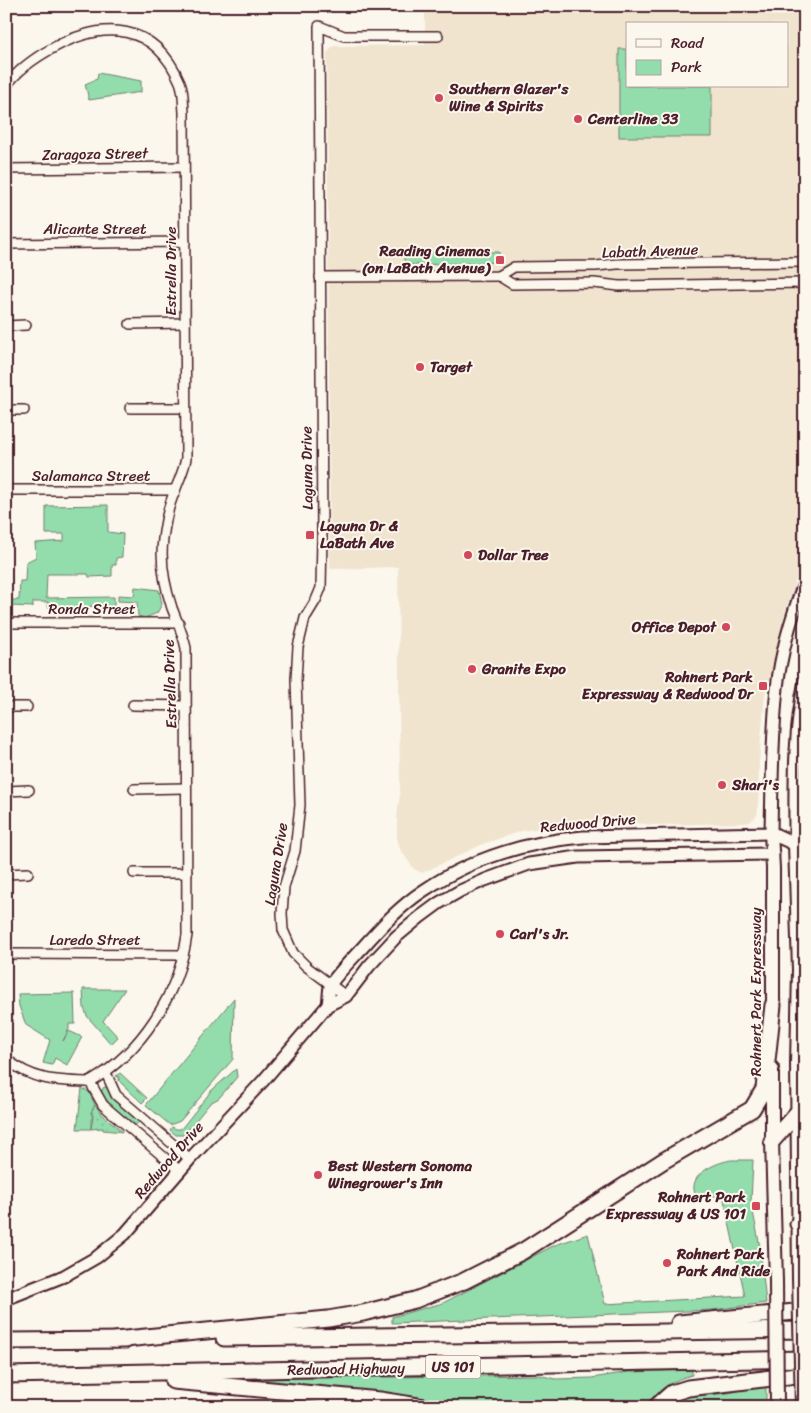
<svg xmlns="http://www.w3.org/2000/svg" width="811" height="1413" font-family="Sriracha,sans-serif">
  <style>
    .built { fill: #f0e4cf; fill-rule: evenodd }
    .green { fill: #93ddac; stroke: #6e7e6c }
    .garden { fill: url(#garden-dots); stroke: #6e7e6c }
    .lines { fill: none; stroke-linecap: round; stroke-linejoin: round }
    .minor-casing { stroke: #4a1f2b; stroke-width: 12 }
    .secondary-casing { stroke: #4a1f2b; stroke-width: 15 }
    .primary-casing { stroke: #4a1f2b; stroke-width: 16 }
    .motorway-casing { stroke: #4a1f2b; stroke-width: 19 }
    .minor { stroke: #fbf7ec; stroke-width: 9 }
    .secondary { stroke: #fbf7ec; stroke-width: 11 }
    .primary { stroke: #fbf7ec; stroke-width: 12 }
    .motorway { stroke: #fbf7ec; stroke-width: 15 }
    .primary-bridge-casing { stroke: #4a1f2b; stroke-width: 16; stroke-linecap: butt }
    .primary-bridge { stroke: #fbf7ec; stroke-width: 12 }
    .poi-dot { fill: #d1495b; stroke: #fbf7ec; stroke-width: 2 }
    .labels { text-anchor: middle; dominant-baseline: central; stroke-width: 4; stroke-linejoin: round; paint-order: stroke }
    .shield { fill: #fbf7ec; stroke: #7f6065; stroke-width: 1 }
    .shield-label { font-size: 14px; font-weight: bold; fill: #4a1f2b }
    .poi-label { font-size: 15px; font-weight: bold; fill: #4a1f2b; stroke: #fbf7ec; text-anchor: start }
    .street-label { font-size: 15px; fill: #4a1f2b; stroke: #fbf7ec }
  </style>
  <defs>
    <pattern id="garden-dots" width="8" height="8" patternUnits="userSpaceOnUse" patternTransform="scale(1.25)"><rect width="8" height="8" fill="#93ddac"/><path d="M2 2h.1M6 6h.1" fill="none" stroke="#80bd94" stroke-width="1.8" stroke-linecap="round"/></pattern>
  </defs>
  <rect width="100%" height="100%" fill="#fbf7ec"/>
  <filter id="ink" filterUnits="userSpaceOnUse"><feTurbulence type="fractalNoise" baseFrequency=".02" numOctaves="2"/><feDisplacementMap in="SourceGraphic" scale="10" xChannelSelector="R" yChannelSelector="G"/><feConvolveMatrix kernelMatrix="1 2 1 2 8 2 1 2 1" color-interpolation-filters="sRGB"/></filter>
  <g filter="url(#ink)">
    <path class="built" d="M425,6H805V552L785,613L773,667L765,694L759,762L758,809L757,815L750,822L745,823L654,825L615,821L558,825L521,831L483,844L422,873L414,869L400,849L397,838V817L400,794L398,567L330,569L327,53L333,46L425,45ZM627,24H787V86H627Z"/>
    <g class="green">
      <polygon points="619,49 627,49 627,86 712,86 712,137 619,137"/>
      <polygon points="98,73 141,81 141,92 89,100 85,84 97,79"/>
      <polygon points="499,252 499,261 485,263 408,265 404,260 404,253"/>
      <polygon points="108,505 108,532 123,534 122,557 116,558 116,565 112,565 112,576 89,577 88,574 47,574 46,598 114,597 114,606 48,607 48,602 33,602 33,607 11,606 10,615 6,614 6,600 19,600 20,581 25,581 26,562 36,557 35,543 64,541 64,534 46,534 46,506"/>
      <polygon points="135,587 159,590 162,604 157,613 145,618 138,616 137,602 118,601 118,595 134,596"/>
      <polygon points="83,989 125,989 103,1021 118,1037 111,1044 87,1016 84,1008"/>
      <polygon points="74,993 75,1024 69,1024 69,1029 63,1041 69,1031 82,1037 67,1065 55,1058 52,1065 43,1063 50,1040 26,1025 19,1006 18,994"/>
      <polygon points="234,998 233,1059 180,1121 170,1125 146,1105"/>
      <polygon points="236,1069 237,1077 219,1098 210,1103 184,1135 176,1135 170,1130 172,1127 176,1129 181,1129 212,1090"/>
      <polygon points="120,1073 147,1098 142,1103 119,1081 119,1077 116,1076"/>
      <path d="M104,1087L109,1088L140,1120L135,1126C122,1116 110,1107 101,1092Z"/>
      <polygon points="82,1088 89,1092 95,1105 91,1113 93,1118 91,1119 91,1129 77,1129"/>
      <path d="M731,1160H753L751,1202L760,1247L766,1303L712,1310L392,1323V1317L443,1303L555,1245L588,1234L605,1304L745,1296L723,1195L697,1198C684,1176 714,1163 731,1160Z"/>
      <path d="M692,1370V1375C674,1379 655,1391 645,1407H451L418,1397L249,1382V1379L539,1375L555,1379L592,1378L629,1372Z"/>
      <polygon points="760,1386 766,1387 766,1400 757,1407 668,1407 683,1397 728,1393"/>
    </g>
    <polygon class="garden" points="95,1105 102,1114 123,1132 103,1130 103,1128 91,1129 93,1116 91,1112"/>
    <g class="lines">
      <g class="minor-casing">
        <g id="minor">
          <path d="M6,86C18,70 36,57 53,48C104,20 155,23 180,82C184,91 183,102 184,112L186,458C184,471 179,479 175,491C168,506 165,523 163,539C160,562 165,587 172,608C177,621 183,634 186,648L187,935C179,994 141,1052 90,1082"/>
          <polyline points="6,169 184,167"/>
          <polyline points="6,244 185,242"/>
          <polyline points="499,276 512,284 594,283 619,286 805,283"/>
          <polyline points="320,277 499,276 514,267 596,266 617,264 805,262"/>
          <polyline points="130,324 185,323"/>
          <polyline points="6,326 26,325"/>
          <polyline points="130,408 185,408"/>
          <polyline points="6,410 24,410"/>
          <polyline points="6,490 175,490"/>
          <polyline points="6,623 179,623"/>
          <polyline points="133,705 186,706"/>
          <polyline points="6,707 27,707"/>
          <polyline points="134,789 186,788"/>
          <polyline points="6,791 29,790"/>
          <polyline points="134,873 187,873"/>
          <polyline points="6,874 28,873"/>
          <polyline points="6,954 183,955"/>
          <polyline points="346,996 307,967 293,953 283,930 282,913 284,887 295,851 300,805 296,679 298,647 305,618 316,600 321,588 322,537 319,26 344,36 438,36"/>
          <path d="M6,1059C33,1081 56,1081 90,1082"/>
          <polyline points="106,1073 116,1095 190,1159"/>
          <polyline points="90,1082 103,1105 180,1171"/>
        </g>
      </g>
      <g class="secondary-casing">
        <g id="secondary">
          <path d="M795,844C795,789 793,735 805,681"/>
          <path d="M328,1005C329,999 329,992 330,986C332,979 355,956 362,948C380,928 400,906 423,891C470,859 526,842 583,837L771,833C772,784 772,736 777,688C781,651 792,615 805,581"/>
          <polyline points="6,1299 64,1276 97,1257 125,1234 190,1159 263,1081 328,1005 346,996 369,966 396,937 420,917 439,903 460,891 485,880 529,864 578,857 773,854"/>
        </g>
      </g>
      <g class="primary-casing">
        <g id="primary">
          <polyline points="795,844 799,970 797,1063 799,1278"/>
          <polyline points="773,1013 773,868 771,833 795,844"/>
          <polyline points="772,1068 772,1141 776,1281"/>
        </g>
      </g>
      <g class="motorway-casing">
        <g id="motorway">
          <polyline points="772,1141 797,1113 805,1111"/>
          <polyline points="798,1224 805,1213"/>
          <polyline points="679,1323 805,1311"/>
          <polyline points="224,1338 805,1330"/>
          <polyline points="115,1340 328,1319 363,1313 415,1300 464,1281 523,1251 663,1161 752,1109 764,1089 773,1005"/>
          <polyline points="6,1341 126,1340"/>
          <polyline points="6,1375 805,1359"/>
          <polyline points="173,1381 380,1400 424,1407"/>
          <polyline points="656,1407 672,1393 688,1388 805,1374"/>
        </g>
      </g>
      <use href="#minor" class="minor"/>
      <use href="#secondary" class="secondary"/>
      <use href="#primary" class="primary"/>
      <use href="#motorway" class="motorway"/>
      <g class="primary-bridge-casing">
        <g id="primary-bridge">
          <polyline points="799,1278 802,1407"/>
          <polyline points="776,1281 777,1407"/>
        </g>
      </g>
      <use href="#primary-bridge" class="primary-bridge"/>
    </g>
  </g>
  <g class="poi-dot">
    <circle cx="439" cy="98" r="5"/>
    <circle cx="578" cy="119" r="5"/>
    <rect x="495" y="255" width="10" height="10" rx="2.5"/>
    <circle cx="420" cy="367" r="5"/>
    <rect x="305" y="530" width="10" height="10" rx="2.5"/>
    <circle cx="468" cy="555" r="5"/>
    <circle cx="726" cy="627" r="5"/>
    <circle cx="472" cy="669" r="5"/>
    <rect x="758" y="681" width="10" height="10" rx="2.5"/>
    <circle cx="722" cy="785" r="5"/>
    <circle cx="500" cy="934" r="5"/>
    <circle cx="318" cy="1175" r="5"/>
    <rect x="751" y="1201" width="10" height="10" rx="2.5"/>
    <circle cx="667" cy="1263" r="5"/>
  </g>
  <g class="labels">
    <rect class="shield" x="425.5" y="1355.5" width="55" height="23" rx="4"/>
    <g class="shield-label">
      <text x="453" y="1367">US 101</text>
    </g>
    <g class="poi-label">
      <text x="449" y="89">Southern Glazer's<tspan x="449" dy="17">Wine &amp; Spirits</tspan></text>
      <text x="588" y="119">Centerline 33</text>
      <text x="490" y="251" text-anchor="end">Reading Cinemas<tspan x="490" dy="17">(on LaBath Avenue)</tspan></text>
      <text x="430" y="367">Target</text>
      <text x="320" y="526">Laguna Dr &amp;<tspan x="320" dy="17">LaBath Ave</tspan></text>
      <text x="478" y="555">Dollar Tree</text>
      <text x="716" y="627" text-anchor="end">Office Depot</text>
      <text x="482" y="669">Granite Expo</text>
      <text x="753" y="677" text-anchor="end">Rohnert Park<tspan x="753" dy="17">Expressway &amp; Redwood Dr</tspan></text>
      <text x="732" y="785">Shari's</text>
      <text x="510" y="934">Carl's Jr.</text>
      <text x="328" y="1166">Best Western Sonoma<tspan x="328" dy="17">Winegrower's Inn</tspan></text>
      <text x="746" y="1197" text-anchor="end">Rohnert Park<tspan x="746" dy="17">Expressway &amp; US 101</tspan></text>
      <text x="677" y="1254">Rohnert Park<tspan x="677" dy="17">Park And Ride</tspan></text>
    </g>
    <g class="street-label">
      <text transform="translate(95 154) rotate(-1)">Zaragoza Street</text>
      <text x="95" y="229">Alicante Street</text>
      <text transform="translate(650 251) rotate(-2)">Labath Avenue</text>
      <text transform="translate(171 271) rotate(-90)">Estrella Drive</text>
      <text transform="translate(307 468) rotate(-91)">Laguna Drive</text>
      <text x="91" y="476">Salamanca Street</text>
      <text x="92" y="609">Ronda Street</text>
      <text transform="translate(170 684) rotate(-92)">Estrella Drive</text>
      <text transform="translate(588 823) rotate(-5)">Redwood Drive</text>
      <text transform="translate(276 864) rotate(-81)">Laguna Drive</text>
      <text x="95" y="940">Laredo Street</text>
      <text transform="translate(756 992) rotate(-90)">Rohnert Park Expressway</text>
      <text transform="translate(169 1160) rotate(-49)">Redwood Drive</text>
      <text transform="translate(346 1369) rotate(-1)">Redwood Highway</text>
    </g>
  </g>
  <rect width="811" height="1413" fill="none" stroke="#fbf7ec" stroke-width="25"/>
  <rect x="12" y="12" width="786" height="1388" fill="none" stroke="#4a1f2b" stroke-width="2" filter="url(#ink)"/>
  <rect x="626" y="22" width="162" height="65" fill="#fbf7ec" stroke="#b4a19f"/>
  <rect x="636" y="39" width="25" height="8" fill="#fbf7ec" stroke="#b4a19f"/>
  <text x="671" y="48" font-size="15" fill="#4a1f2b">Road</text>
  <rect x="636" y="60" width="25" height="15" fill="#93ddac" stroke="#b4a19f"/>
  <text x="671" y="72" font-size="15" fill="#4a1f2b">Park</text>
</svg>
